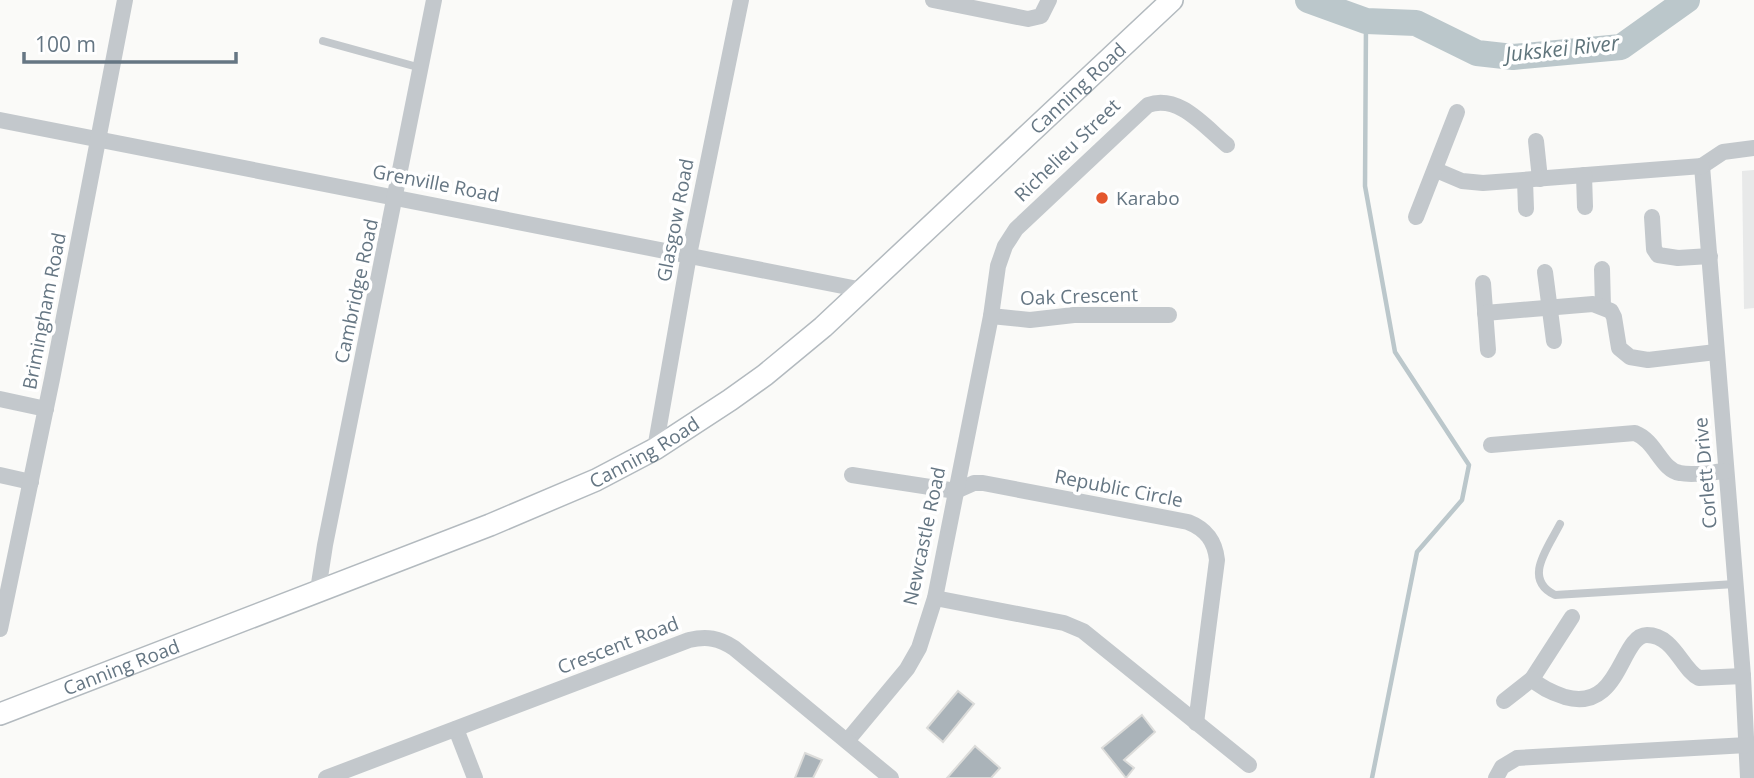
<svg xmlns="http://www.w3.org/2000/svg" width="1754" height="778" font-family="'Open Sans',sans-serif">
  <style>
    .built { fill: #e8e9e9 }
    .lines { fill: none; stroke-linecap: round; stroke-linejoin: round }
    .stream { stroke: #bbc7cb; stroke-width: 4.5 }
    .river { stroke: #bbc7cb; stroke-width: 26 }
    .building { fill: #aab3b9; stroke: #dcdcda; stroke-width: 2 }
    .secondary-casing { stroke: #b3babf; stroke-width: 24 }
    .lane { stroke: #c3c8cc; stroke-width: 8 }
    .street { stroke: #c3c8cc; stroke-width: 16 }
    .secondary { stroke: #fff; stroke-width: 21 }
    .poi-dot { fill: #e4572e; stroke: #fff; stroke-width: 2.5 }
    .labels { text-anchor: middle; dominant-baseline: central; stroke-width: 7; stroke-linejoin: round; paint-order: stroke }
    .street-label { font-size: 19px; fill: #657683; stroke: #fff }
    .poi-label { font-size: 19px; fill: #657683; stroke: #fff; text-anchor: start }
    .water-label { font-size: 21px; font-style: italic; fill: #60757c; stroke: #fff }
  </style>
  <rect width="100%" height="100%" fill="#fafaf8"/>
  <polygon class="built" points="1754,170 1754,308 1744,309 1742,171"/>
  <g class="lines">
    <polyline class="stream" points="1366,21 1365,186 1395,352 1469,465 1462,500 1417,552 1372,778"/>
    <polyline class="river" points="1308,0 1366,21 1416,23 1477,53 1513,57 1621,47 1687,0"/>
  </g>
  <g class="building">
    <polygon points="958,691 974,704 943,742 927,728"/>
    <polygon points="1142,715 1155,732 1124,760 1134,768 1126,778 1102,748"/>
    <polygon points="975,746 1000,768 991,778 947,778"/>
    <polygon points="805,753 822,760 813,778 795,778"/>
  </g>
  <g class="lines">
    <g class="secondary-casing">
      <g id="secondary">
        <path id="s1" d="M0,714L490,525L596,480L655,449L730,400L765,375L823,327L1172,0"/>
      </g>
    </g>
    <g class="lane">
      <polyline points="323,41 421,68"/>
      <path d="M1560,524C1548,548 1522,579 1555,595L1735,584"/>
    </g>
    <g class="street">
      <polyline points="933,0 1028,19 1041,16 1049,0"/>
      <polyline points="0,120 863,290"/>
      <polyline points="1536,141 1540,179"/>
      <polyline points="1702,166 1743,676 1748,778"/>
      <polyline points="1702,166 1723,152 1754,148"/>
      <polyline points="1436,170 1462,181 1483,183 1702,166"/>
      <polyline points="1584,175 1585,207"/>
      <polyline points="1525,180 1526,209"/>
      <polyline points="1416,217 1457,112"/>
      <polyline points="1652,217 1654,249 1658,255 1678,258 1710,256"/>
      <polyline points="1602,269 1603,307"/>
      <polyline points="1545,272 1554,341"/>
      <polyline points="1483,283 1488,350"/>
      <polyline points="1485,313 1593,304 1611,311 1614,317 1619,348 1630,357 1648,360 1716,352"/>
      <polyline points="991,316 1030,320 1074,315 1169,315"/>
      <polyline points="0,399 46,409"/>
      <path d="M1491,445L1635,433C1656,441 1661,470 1680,473C1694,476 1712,472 1726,471"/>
      <polyline points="655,449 689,255 741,0"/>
      <polyline points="0,475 31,482"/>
      <path d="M852,475L956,491L974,483H983L1188,522C1206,529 1215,541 1217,560L1196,723"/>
      <polyline points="318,590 325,545 434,0"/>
      <polyline points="935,598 1064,623 1083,631 1249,765"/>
      <path d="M1572,617L1532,679C1540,687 1553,693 1565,697C1621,713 1620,635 1647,635C1674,635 1682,670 1699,678L1743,676"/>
      <polyline points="0,629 52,379 125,0"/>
      <polyline points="1504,701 1532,679"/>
      <polyline points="456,729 475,778"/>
      <path d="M847,741L907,669L919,648L935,598L991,316L998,266L1005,246L1016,229L1148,105C1179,94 1204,126 1227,145"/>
      <path d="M326,778L689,640C707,636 719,638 734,648L891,778"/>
      <polyline points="1496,778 1502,767 1517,758 1747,745"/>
    </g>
    <use href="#secondary" class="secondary"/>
  </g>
  <circle class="poi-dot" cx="1102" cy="198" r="7"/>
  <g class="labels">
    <g class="street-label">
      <text stroke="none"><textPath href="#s1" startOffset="1264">Canning Road</textPath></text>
      <text transform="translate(1067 150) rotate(-44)">Richelieu Street</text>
      <text transform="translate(436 183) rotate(11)">Grenville Road</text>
      <text transform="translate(675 220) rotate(-79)">Glasgow Road</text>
      <text transform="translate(356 291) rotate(-78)">Cambridge Road</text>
      <text transform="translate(1079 296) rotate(-2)">Oak Crescent</text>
      <text transform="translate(44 311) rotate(-79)">Brimingham Road</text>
      <text stroke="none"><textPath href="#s1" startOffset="696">Canning Road</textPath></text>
      <text transform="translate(1705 473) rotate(-95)">Corlett Drive</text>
      <text transform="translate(1119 488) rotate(11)">Republic Circle</text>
      <text transform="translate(924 536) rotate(-78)">Newcastle Road</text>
      <text transform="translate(618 645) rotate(-21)">Crescent Road</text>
      <text stroke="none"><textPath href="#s1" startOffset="130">Canning Road</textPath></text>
    </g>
    <g class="poi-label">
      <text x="1116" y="198">Karabo</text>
    </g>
    <g class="water-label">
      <text transform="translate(1562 48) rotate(-6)">Jukskei River</text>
    </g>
  </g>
  <path d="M24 52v10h212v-10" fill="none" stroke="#657683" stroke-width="3.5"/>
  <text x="35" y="52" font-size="21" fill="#657683" stroke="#ffffff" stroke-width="5" paint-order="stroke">100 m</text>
</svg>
